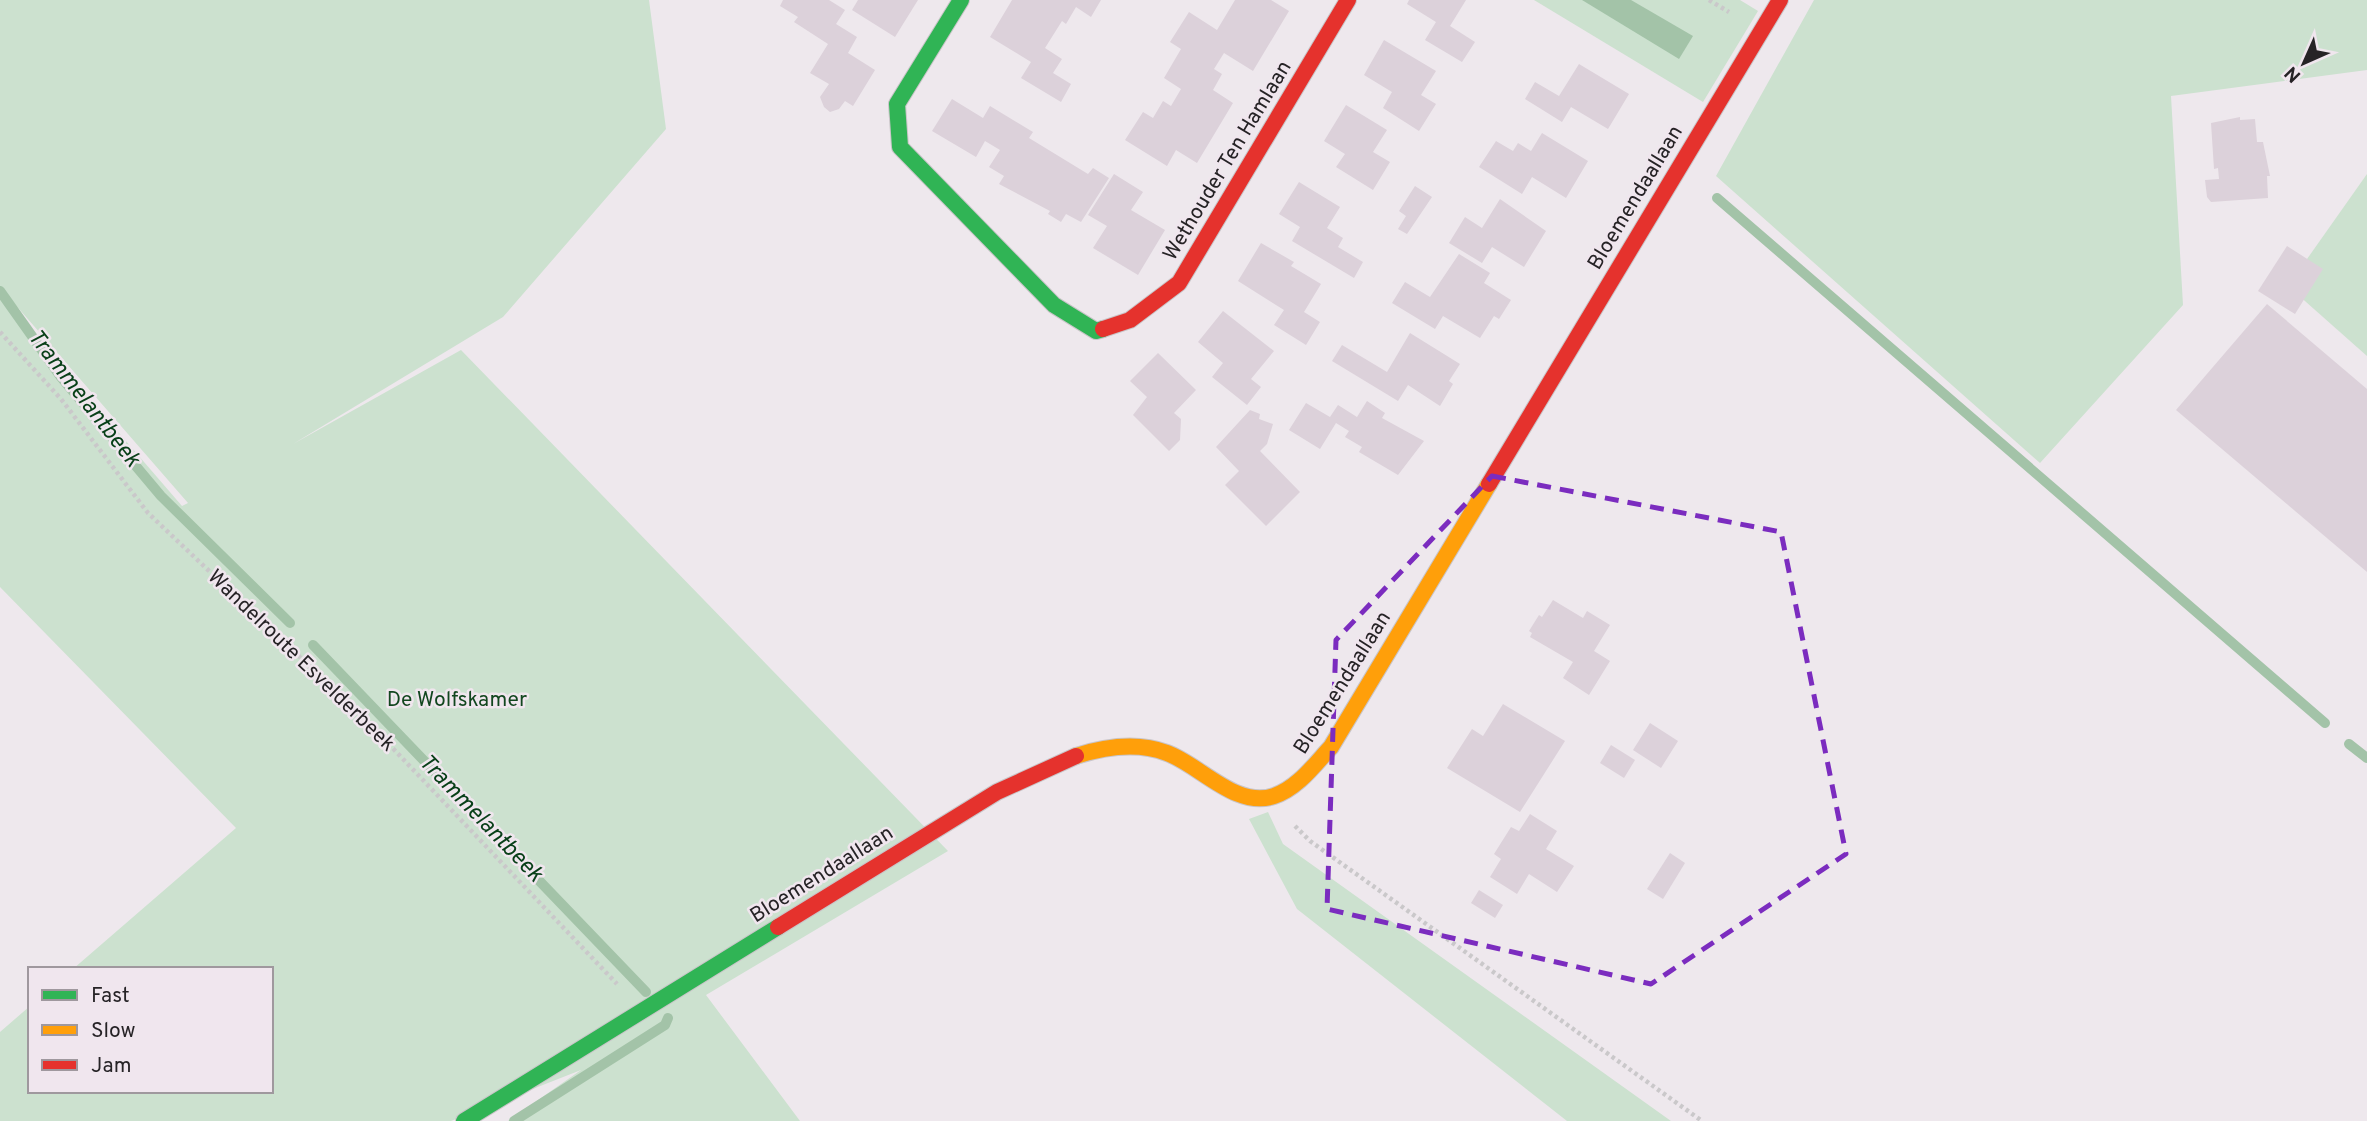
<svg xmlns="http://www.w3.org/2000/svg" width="2367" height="1121" font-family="Overpass,sans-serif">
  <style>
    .green { fill: #cce1cf }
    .water { fill: #a3c3a8 }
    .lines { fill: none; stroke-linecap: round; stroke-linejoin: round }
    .stream { stroke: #a3c3a8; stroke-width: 10 }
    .building { fill: #dcd1da }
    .fast-casing { stroke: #c9c5c8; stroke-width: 18 }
    .slow-casing { stroke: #c9c5c8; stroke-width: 18 }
    .jam-casing { stroke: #c9c5c8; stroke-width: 18 }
    .path { stroke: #cac8ca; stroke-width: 4.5; stroke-dasharray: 3.5 3.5; stroke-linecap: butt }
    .fast { stroke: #30b455; stroke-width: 16 }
    .slow { stroke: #ff9f0a; stroke-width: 16 }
    .jam { stroke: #e5322d; stroke-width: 16 }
    .marked { fill: none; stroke: #7b2cbf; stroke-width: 5; stroke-dasharray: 14 9; stroke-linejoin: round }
    .labels { text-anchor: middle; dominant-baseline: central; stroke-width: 5; stroke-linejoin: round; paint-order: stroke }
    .street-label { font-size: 21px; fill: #262326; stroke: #f0e6ee }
    .park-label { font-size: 21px; fill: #12471f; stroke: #f0e6ee }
    .water-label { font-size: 23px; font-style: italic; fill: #094019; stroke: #f0e6ee }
  </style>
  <rect width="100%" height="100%" fill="#eee8ed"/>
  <g class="green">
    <polygon points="0,0 649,0 666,129 503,317 293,444 461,350 948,851 706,995 800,1121 508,1121 581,1070 451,1121 0,1121 0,1032 30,1006 30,1091 271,1091 271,969 73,969 236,828 0,587 0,295 182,506 188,503 0,287"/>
    <polygon points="1534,0 1740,0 1758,11 1703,102"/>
    <polygon points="1814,0 2367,0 2367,70 2171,96 2183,305 2040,463 1716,176"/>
    <polygon points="2367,174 2367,356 2288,286"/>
    <polygon points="1268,812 1283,844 1671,1121 1567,1121 1297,909 1249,819"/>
  </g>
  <polygon class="water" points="1582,0 1631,0 1693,36 1679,59"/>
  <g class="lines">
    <g class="stream">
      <polyline points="1717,198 2325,723"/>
      <polyline points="0,291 61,377 161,496 290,623"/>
      <polyline points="313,645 646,992"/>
      <polyline points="2349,744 2367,758"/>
      <polyline points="514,1121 665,1025 668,1018"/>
    </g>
  </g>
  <g class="building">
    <polygon points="783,0 829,0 845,10 836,24 857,37 848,53 875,70 853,106 845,101 839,109 830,112 824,107 820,97 829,84 810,73 828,44 794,22 798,17 780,6"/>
    <polygon points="858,0 918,0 895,37 852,10"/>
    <polygon points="1012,0 1101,0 1091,17 1076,7 1066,24 1062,21 1045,48 1062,59 1053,73 1071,84 1061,102 1021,78 1031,62 990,37"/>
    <polygon points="1235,0 1271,0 1289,11 1253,71 1224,53 1214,69 1222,74 1213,90 1233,103 1197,163 1176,150 1167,166 1125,140 1143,112 1153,118 1163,101 1171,106 1181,89 1164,78 1181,49 1170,42 1189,12 1217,30"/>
    <polygon points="1409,0 1466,0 1450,26 1475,42 1462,62 1425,40 1436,22 1407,4"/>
    <polygon points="1384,40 1436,71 1421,95 1436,104 1419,131 1383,108 1392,92 1364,75"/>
    <polygon points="1579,64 1629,94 1608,129 1571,107 1562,122 1525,99 1535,82 1559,96"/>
    <polygon points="952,99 983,118 990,106 1033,132 1029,138 1088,174 1093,168 1109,178 1081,222 1066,214 1061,222 1048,214 1050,211 999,184 1004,176 989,167 1000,150 985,141 976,157 932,131"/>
    <polygon points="1346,105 1387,130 1373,152 1390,162 1373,190 1336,167 1345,154 1324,141"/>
    <polygon points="2240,117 2240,120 2255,119 2257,142 2263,142 2270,176 2267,176 2268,198 2211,202 2207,197 2205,180 2219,179 2218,168 2214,169 2211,123"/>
    <polygon points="1542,133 1588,161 1566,198 1532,177 1522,194 1479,167 1496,141 1513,151 1518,143 1531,151"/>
    <polygon points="1114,174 1143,192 1131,210 1165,230 1138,275 1093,248 1107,226 1088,215"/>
    <polygon points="1299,182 1340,207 1327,228 1343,238 1338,247 1363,262 1354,278 1292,241 1300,227 1279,214"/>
    <polygon points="1415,186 1432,197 1407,234 1398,229 1406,216 1399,211"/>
    <polygon points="1500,199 1546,231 1524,267 1492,247 1482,263 1449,243 1465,217 1482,228"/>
    <polygon points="1261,243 1294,262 1291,266 1321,284 1304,312 1320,322 1306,345 1274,325 1284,310 1238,281"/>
    <polygon points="2287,246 2323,269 2295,314 2258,291"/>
    <polygon points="1459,254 1490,273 1484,283 1511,300 1499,319 1494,316 1480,338 1443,316 1435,329 1392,303 1405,282 1430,297"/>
    <polygon points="2267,304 2367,389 2367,572 2176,410"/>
    <polygon points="1223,311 1274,351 1251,379 1261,387 1247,405 1212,377 1223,363 1198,342"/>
    <polygon points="1410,333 1460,364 1449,381 1453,384 1440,406 1408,385 1398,401 1332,361 1342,345 1387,372"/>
    <polygon points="1158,353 1196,390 1174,413 1181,419 1180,440 1169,451 1133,415 1147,397 1130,381"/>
    <polygon points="1367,401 1385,413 1382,418 1424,441 1398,475 1359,452 1362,447 1345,437 1349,431 1336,423 1320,449 1289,430 1306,403 1330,417 1338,405 1357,417"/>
    <polygon points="1250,410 1260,414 1259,419 1273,424 1267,444 1260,451 1300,492 1266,526 1225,485 1239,471 1216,447"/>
    <polygon points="1553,600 1583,618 1587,611 1610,625 1594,651 1610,661 1589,695 1563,678 1573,662 1530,637 1532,633 1529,631 1539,615 1542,617"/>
    <polygon points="1503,704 1565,741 1520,812 1447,768 1472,729 1483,736"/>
    <polygon points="1650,723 1678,741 1661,768 1633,750"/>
    <polygon points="1611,745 1635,760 1624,778 1600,763"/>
    <polygon points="1530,814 1557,831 1546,849 1574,866 1557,892 1529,874 1517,894 1490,877 1501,859 1494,854 1511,827 1519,831"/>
    <polygon points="1670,853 1685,863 1663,899 1647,889"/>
    <polygon points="1479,890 1503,905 1495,918 1471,903"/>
  </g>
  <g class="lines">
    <g class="fast-casing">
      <g id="fast">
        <polyline points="961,0 897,104 900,147 1054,305 1096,331 1103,329"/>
        <polyline points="464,1121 778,927"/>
      </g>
    </g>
    <g class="slow-casing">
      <path id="slow" d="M1076,756C1104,747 1138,742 1167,753C1200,765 1236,809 1274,796C1298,788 1315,764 1331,747L1489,484"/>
    </g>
    <g class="jam-casing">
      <g id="jam">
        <polyline points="1103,329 1130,320 1179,283 1348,0"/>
        <polyline points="1489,484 1780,0"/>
        <polyline points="778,927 997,792 1076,756"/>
      </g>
    </g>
    <g class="path">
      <polyline points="1709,0 1729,12"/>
      <polyline points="0,332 61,399 148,513 364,718 617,984"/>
      <polyline points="1295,826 1310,841 1702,1121"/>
    </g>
    <use href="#fast" class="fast"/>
    <use href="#slow" class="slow"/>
    <use href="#jam" class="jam"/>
  </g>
  <path class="marked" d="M1492,476L1781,532L1846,854L1651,984L1327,909L1336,640Z"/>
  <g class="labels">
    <g class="street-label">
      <text transform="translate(1228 161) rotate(-59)">Wethouder Ten Hamlaan</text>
      <text transform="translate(1636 198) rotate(-59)">Bloemendaallaan</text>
      <text transform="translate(301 661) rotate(44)">Wandelroute Esvelderbeek</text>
      <text transform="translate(1343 683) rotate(-58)">Bloemendaallaan</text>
      <text transform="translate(822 875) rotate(-32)">Bloemendaallaan</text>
    </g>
    <g class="park-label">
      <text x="457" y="700">De Wolfskamer</text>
    </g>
    <g class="water-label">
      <text transform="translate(83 399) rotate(52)">Trammelantbeek</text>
      <text transform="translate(480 819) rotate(46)">Trammelantbeek</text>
    </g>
  </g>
  <rect x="28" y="967" width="245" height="126" fill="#f0e6ee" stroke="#9f989e" stroke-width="2"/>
  <rect x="42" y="990" width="35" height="10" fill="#30b455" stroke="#9f989e" stroke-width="2"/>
  <text x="91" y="1002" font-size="21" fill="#262326">Fast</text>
  <rect x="42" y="1025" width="35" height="10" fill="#ff9f0a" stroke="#9f989e" stroke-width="2"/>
  <text x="91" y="1037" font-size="21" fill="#262326">Slow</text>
  <rect x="42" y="1060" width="35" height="10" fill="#e5322d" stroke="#9f989e" stroke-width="2"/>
  <text x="91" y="1072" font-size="21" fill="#262326">Jam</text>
  <g transform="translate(2304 63) rotate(225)" stroke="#f0e6ee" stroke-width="5" paint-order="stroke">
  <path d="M0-5L12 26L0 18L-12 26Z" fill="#262326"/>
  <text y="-10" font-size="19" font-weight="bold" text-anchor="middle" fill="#262326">N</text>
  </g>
</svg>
